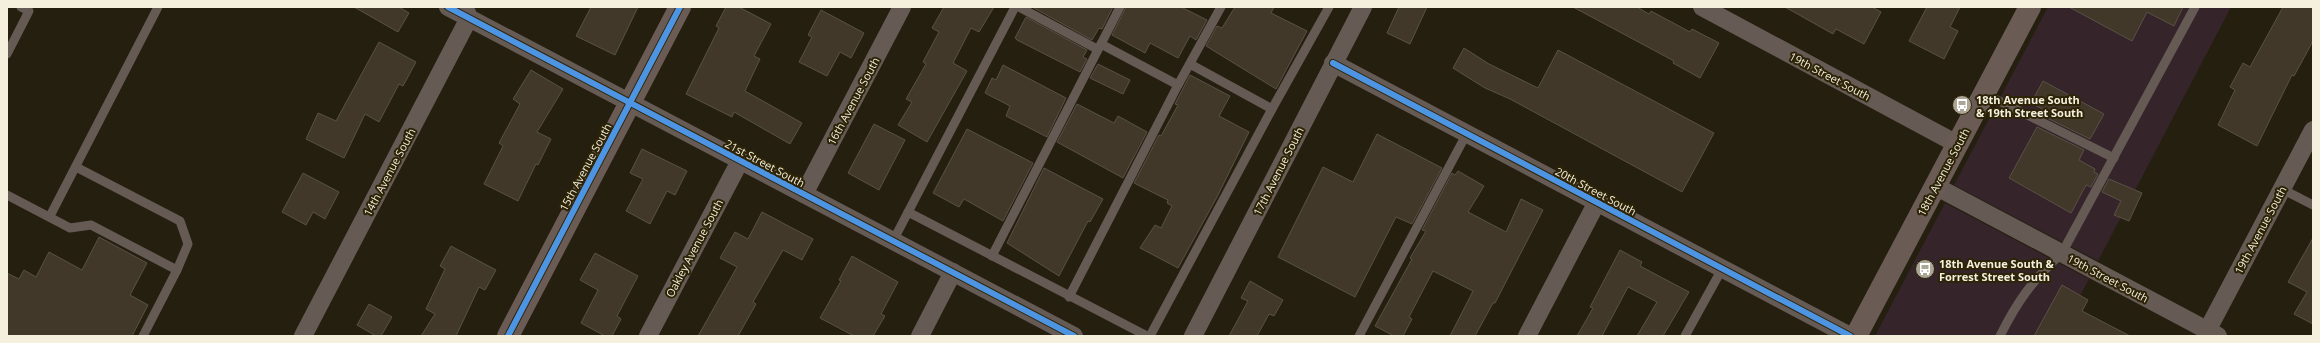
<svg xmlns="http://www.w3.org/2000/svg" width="2320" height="343" font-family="'Open Sans',sans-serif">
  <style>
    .commercial { fill: #35252b }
    .building { fill: #423829; stroke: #595146 }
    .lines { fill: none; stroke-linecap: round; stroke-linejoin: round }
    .lane { stroke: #665a55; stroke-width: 9 }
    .street { stroke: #665a55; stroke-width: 18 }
    .secondary { stroke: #6b5b55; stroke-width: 22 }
    .cycleway-casing { stroke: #2d2407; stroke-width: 8 }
    .cycleway { stroke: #4d94e3; stroke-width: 6 }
    .labels { text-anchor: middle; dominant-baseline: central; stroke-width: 4; stroke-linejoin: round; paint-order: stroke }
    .street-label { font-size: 11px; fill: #f5efde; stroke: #2d2407 }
    .poi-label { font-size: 11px; font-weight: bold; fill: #f5efde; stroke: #2d2407; text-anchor: start }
  </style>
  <rect width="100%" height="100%" fill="#251f0f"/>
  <g class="commercial">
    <polygon points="2048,7 2231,7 2098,261 1954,185"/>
    <polygon points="1945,203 2089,279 2059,336 1875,336"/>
  </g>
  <g class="building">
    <polygon points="354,7 399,7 409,13 398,32"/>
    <polygon points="591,7 638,7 615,55 576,36"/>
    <polygon points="726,7 739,7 771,24 754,56 760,59 745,91 802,123 790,144 734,112 732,117 686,94 719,28 716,26"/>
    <polygon points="944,7 994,7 979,32 971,28 953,63 967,71 927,142 898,125 912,102 906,99 926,64 923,62 939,32 932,28"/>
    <polygon points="1032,7 1113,7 1102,29 1099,28 1092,40"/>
    <polygon points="1126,7 1181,7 1207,20 1196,40 1190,36 1178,58 1150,43 1145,53 1112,35"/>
    <polygon points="1235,7 1274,7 1271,13 1307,31 1276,89 1206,46 1217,26 1222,28"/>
    <polygon points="1399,7 1427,7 1410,44 1387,33"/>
    <polygon points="1573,7 1637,7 1649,14 1651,11 1690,32 1692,29 1719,43 1700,78 1673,63 1674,61"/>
    <polygon points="1785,7 1872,7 1881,12 1864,44 1836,29 1833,34"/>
    <polygon points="1927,7 1960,7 1950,27 1958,31 1944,59 1909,41"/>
    <polygon points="2069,7 2183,7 2174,26 2147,12 2132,41"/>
    <polygon points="2283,7 2313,7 2313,41 2294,76 2292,75 2257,146 2218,125 2235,90 2230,87 2243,63 2250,67"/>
    <polygon points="821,10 864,33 851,58 840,52 827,76 799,62 812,37 808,35"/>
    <polygon points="1026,17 1087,50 1083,57 1087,59 1080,72 1017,40 1015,38"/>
    <polygon points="379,42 416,62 403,86 399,84 379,122 365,114 344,158 306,139 318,113 336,121"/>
    <polygon points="1464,48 1489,64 1538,88 1558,50 1714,133 1682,192 1510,99 1485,88 1453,68"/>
    <polygon points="1098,64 1130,80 1123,94 1090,78"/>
    <polygon points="1003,65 1066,98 1047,137 1006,116 1010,106 985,93 992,78 996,80"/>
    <polygon points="531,70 563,89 537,132 551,139 538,165 536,164 518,201 484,184 503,146 499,143 520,104 513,99"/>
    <polygon points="1190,75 1230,96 1219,116 1249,132 1217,197 1178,268 1140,248 1155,225 1161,228 1172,206 1167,203 1168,200 1134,183 1159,135 1161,136 1178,105 1175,104"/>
    <polygon points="2043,81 2104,114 2090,139 2043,116 2046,111 2031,103"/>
    <polygon points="1077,104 1114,123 1118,116 1147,132 1123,178 1057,142"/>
    <polygon points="874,124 905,140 879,190 848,173"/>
    <polygon points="2037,127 2084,150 2079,160 2095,169 2094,172 2098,174 2091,187 2086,185 2071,213 2009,178"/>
    <polygon points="967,129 1033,163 1003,221 964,199 959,207 933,193"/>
    <polygon points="1377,134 1442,168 1412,224 1396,217 1355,297 1278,257 1323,167 1353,182"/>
    <polygon points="642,149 687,171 675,195 667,191 650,224 626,211 643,179 630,173"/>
    <polygon points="1044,168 1103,199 1090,222 1088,221 1059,276 1007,243"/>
    <polygon points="1458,171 1484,186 1468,212 1506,232 1521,199 1543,210 1495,303 1493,303 1475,336 1450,336 1473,291 1433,271 1409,317 1412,319 1403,336 1394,336 1375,326 1412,259 1410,258 1426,231 1422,230 1452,173 1455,175"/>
    <polygon points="303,173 339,192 325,219 313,212 306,225 282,212"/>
    <polygon points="2109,179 2142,193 2129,221 2114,215 2121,201 2102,192"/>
    <polygon points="762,212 813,239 802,260 783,250 753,302 756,304 738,336 698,336 737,267 720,258 735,232 748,239"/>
    <polygon points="99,237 147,263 130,295 148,305 132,336 7,336 7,273 19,279 24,270 36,277 49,252 82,270"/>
    <polygon points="2313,238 2313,324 2294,314 2307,292 2288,282"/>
    <polygon points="451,246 496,270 485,290 479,287 456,336 421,336 435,314 426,309 445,269 440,266"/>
    <polygon points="1620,250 1642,262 1640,266 1689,292 1663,336 1637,336 1657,302 1628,287 1602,336 1577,336 1593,308 1590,307"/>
    <polygon points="595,253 638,276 617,316 621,319 612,336 605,336 581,323 598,290 580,280"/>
    <polygon points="852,256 898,282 881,314 885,316 873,336 854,336 820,318 841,281 839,280"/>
    <polygon points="1250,281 1283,300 1274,316 1269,314 1257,336 1229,336 1248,301 1241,298"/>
    <polygon points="2062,285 2088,300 2082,311 2130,336 2034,336"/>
    <polygon points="369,304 392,317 381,336 376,336 357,325"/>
  </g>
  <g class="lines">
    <g class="lane">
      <polyline points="1019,7 1097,49"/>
      <polyline points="1101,44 1178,85"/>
      <polyline points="7,54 29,11 21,7"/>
      <polyline points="1985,94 2114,158"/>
      <polyline points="1272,109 1329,7"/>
      <polyline points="76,167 180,221 188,244 177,270 143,336"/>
      <polyline points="2282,189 2313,205"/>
      <polyline points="7,195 70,228 91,225 177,270"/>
      <polyline points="908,212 1147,336"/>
      <polyline points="50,216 158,7"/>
      <polyline points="893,241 1015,7"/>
      <polyline points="992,256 1120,7"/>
      <polyline points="1069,297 1178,85 1221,7"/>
      <polyline points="1150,336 1272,109 1190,64"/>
      <polyline points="1359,336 1467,133"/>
      <polyline points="1685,336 1722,269"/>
      <path d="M2000,336C2018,300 2032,281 2062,253L2195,7"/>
    </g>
    <g class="street">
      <polyline points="448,7 1074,336"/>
      <polyline points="1702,7 1957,144"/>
      <polyline points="1333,63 1850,336"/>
      <polyline points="1935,186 2218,336"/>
      <polyline points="804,194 902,7"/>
      <polyline points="2207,331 2313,130"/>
      <polyline points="303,336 469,18 465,8"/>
      <polyline points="648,336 740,161"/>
      <polyline points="920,336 953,272"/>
      <polyline points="1193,336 1363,7"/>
      <polyline points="1527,336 1597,202"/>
    </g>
    <g class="secondary">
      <polyline points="508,336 680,7"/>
      <polyline points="1856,336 2030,7"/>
    </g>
    <g class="cycleway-casing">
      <g id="cycleway">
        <polyline points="448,7 1074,336"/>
        <polyline points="1333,63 1850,336"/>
        <polyline points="508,336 680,7"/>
      </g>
    </g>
    <use href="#cycleway" class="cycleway"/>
  </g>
  <defs>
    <g id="bus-disc" transform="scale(1)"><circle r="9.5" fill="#aca696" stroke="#2d2407"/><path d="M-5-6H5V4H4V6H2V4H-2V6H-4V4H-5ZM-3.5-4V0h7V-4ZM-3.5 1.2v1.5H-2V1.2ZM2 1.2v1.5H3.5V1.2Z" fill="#fff"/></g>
  </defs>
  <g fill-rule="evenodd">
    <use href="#bus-disc" x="1962" y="105"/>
    <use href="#bus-disc" x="1925" y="269"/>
  </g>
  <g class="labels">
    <g class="street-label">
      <text transform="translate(1830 76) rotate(28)">19th Street South</text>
      <text transform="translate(853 101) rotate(-62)">16th Avenue South</text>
      <text transform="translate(765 163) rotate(28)">21st Street South</text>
      <text transform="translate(585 167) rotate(-62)">15th Avenue South</text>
      <text transform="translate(1278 171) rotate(-63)">17th Avenue South</text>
      <text transform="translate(389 172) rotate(-62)">14th Avenue South</text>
      <text transform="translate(1943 172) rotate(-62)">18th Avenue South</text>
      <text transform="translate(1596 191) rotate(28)">20th Street South</text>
      <text transform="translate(2260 230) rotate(-62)">19th Avenue South</text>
      <text transform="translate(694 248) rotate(-62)">Oakley Avenue South</text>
      <text transform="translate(2108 278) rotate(28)">19th Street South</text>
    </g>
    <g class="poi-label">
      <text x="1976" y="99">18th Avenue South<tspan x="1976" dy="13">&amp; 19th Street South</tspan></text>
      <text x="1939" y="263">18th Avenue South &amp;<tspan x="1939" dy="13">Forrest Street South</tspan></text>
    </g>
  </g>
  <rect width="2320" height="343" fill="none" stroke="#f5efde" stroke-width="16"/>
</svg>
